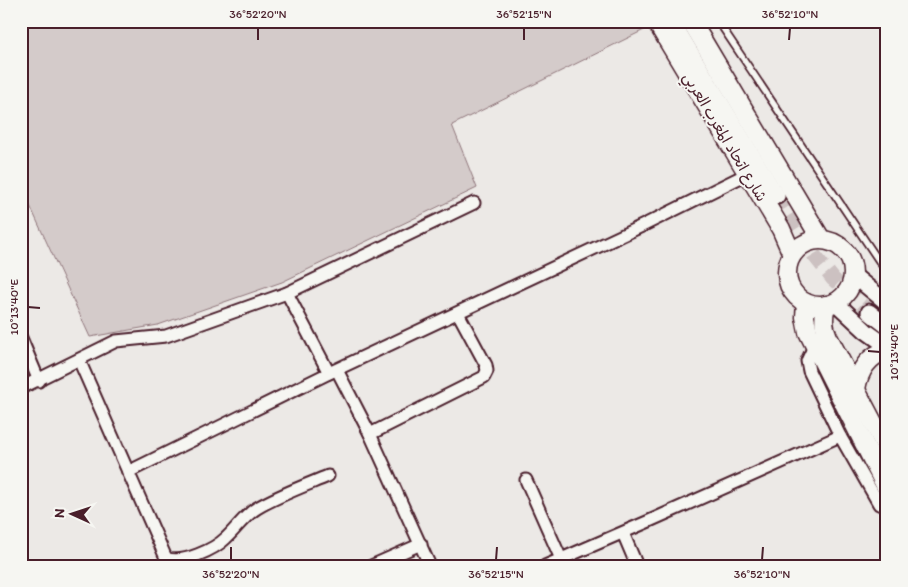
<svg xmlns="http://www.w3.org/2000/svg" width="908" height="587" font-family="Itim,'Playpen Sans Arabic',sans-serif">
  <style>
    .green { fill: #d4cbca; stroke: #8f757a }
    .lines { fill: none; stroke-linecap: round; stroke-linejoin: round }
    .secondary-tunnel { stroke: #ccc1c1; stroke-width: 15; stroke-dasharray: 15 8; stroke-linecap: butt }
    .lane-casing { stroke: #4a1f2b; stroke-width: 9 }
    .street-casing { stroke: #4a1f2b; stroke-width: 15 }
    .secondary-casing { stroke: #4a1f2b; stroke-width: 19 }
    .primary-casing { stroke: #4a1f2b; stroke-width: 21 }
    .lane { stroke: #f6f6f2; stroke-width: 5.5 }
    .street { stroke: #f6f6f2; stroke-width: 11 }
    .secondary { stroke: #f6f6f2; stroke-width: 15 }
    .primary { stroke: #f6f6f2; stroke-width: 18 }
    .ticks { fill: none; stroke: #4a1f2b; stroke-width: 2 }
    .labels { text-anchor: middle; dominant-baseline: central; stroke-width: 4; stroke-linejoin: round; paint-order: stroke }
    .street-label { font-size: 15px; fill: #4a1f2b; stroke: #f6f6f2 }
    .neatline { fill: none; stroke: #4a1f2b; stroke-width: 2 }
    .ticks-label { font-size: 12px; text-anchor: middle; fill: #4a1f2b }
  </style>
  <rect width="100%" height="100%" fill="#ece9e6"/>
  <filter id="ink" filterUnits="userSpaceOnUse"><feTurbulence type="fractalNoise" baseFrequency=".02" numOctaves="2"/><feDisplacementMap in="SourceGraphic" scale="10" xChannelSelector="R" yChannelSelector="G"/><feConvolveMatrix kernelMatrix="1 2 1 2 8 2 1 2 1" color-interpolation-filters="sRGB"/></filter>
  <g filter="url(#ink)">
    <polygon class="green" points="21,21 641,21 646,29 452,125 477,188 282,282 158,325 90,337 21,186"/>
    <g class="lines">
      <polyline class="secondary-tunnel" points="777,196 814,255 833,279 869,312"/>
      <g class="lane-casing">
        <polyline id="lane" points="718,21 887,273"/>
      </g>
      <g class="street-casing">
        <g id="street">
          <polyline points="287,293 329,373"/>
          <polyline points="21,338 39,381"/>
          <polyline points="815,344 807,361 809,371 840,436 875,497 879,504 887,507"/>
          <path d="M79,360L166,558C182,565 215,549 226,538C237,528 244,516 257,508C279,495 304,486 328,476"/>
          <polyline points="337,370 370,434 430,566"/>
          <polyline points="21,388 116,341 166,336 287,293 474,203"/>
          <polyline points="370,434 484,377 487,371 486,365 458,313"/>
          <polyline points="128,472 329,373 644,225 747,174"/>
          <polyline points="526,480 561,559"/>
          <polyline points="623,533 637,566"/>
          <polyline points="371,566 421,544"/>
          <polyline points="545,566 647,522 840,436"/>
        </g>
      </g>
      <g class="secondary-casing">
        <g id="secondary">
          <polyline points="672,21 777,196"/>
          <polyline points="853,275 887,303"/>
          <polyline points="835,302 866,331 887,346"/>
          <polyline points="869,312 887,326"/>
        </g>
      </g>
      <g class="primary-casing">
        <g id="primary">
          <polyline points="656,21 781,229 792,254"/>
          <polyline points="691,21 821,239"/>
          <circle cx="820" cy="273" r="33"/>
          <polyline points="806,303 805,317 808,332 887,489"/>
          <path d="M826,305C823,317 823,326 828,337L887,449"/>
          <path d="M856,389C859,371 868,356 887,350"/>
        </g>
      </g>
      <use href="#lane" class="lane"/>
      <use href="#street" class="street"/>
      <use href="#secondary" class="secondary"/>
      <use href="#primary" class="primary"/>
    </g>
  </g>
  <path class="ticks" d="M258,40V28M524,40V28M789,40L790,28M28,307L40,308M868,351L880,352M231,560V547M496,560L497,547M762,560L763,547"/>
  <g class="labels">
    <g class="street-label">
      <text transform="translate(725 137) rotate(59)">شارع اتحاد المغرب العربي</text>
    </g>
  </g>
  <rect width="908" height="587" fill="none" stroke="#f6f6f2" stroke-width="55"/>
  <g transform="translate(72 514) rotate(273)" stroke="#f6f6f2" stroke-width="4" paint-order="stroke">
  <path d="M0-4L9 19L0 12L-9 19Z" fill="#4a1f2b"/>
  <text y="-8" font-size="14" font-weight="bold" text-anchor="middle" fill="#4a1f2b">N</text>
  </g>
  <rect x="28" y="28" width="852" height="532" class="neatline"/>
  <g class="ticks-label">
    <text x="258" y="18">36°52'20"N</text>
    <text x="524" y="18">36°52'15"N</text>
    <text x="790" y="18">36°52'10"N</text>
    <text transform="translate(14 307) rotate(-90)" y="4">10°13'40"E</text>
    <text transform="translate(894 352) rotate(-90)" y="4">10°13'40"E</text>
    <text x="231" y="578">36°52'20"N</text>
    <text x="496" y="578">36°52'15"N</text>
    <text x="762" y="578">36°52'10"N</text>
  </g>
</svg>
